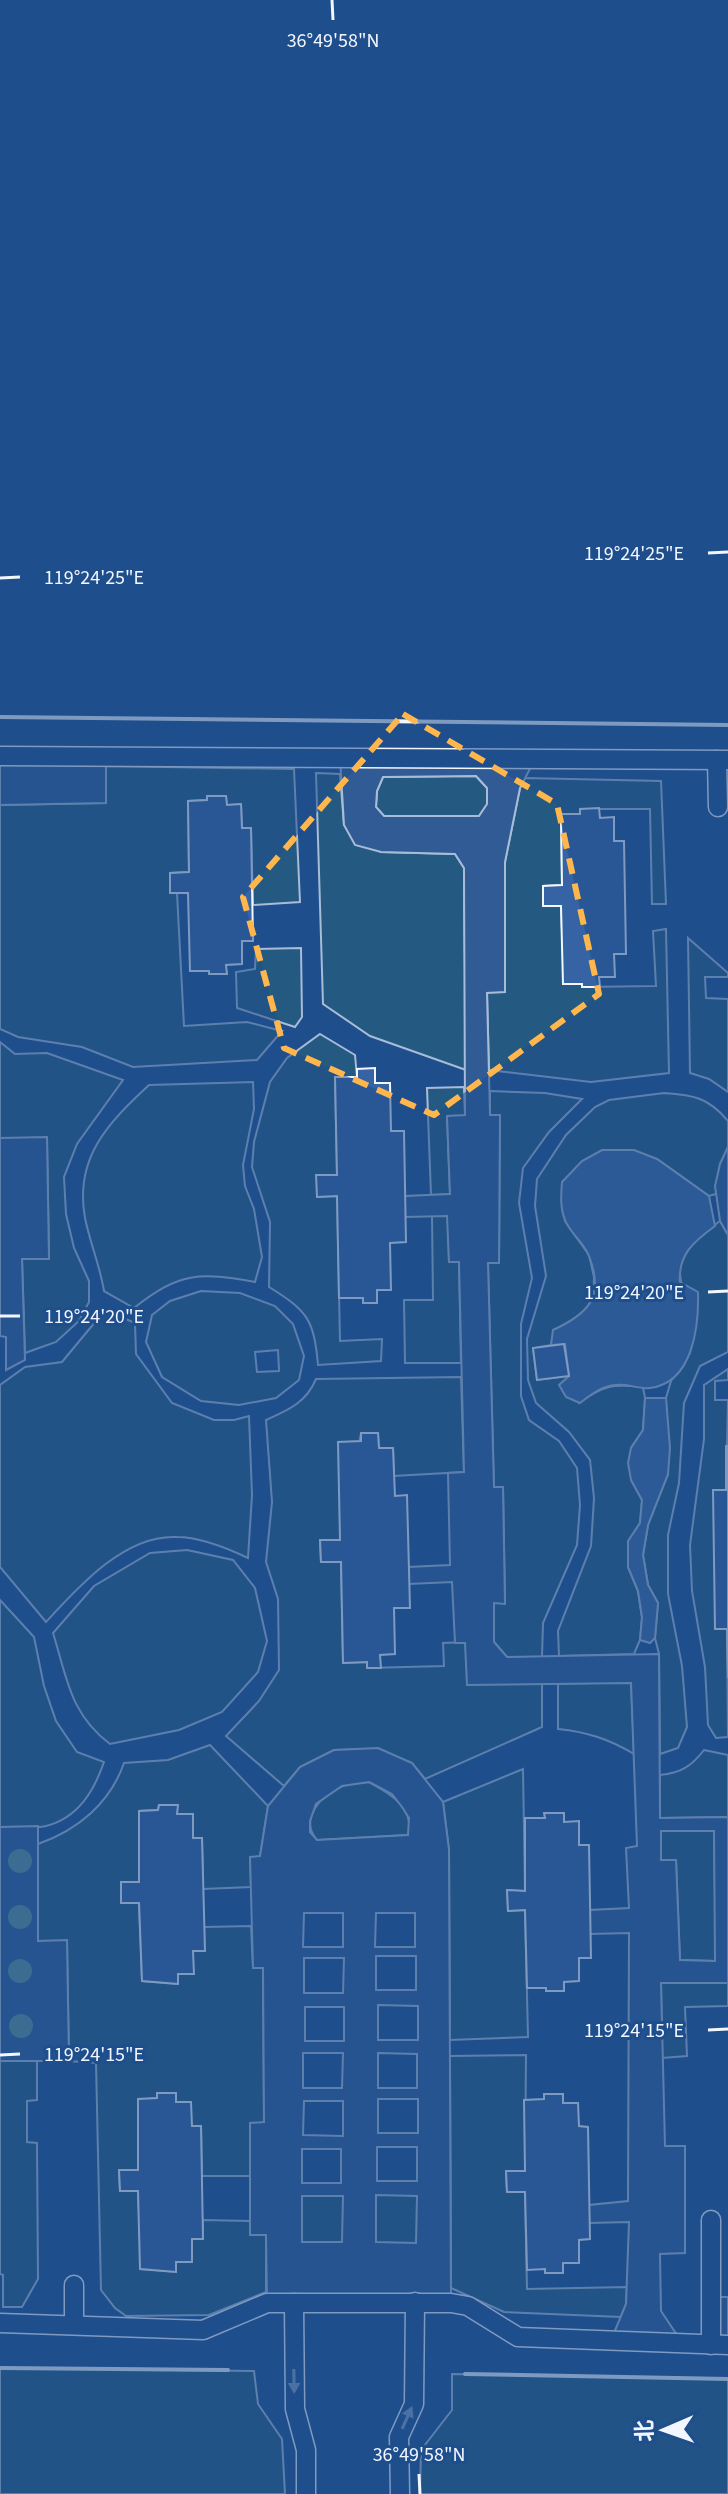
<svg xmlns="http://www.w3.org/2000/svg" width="728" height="2494" font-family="'Source Sans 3','Noto Sans SC',sans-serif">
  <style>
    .green { fill: #245a82; stroke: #a8bbd7; stroke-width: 2; fill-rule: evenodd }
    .parking { fill: #305b95; stroke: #a8bbd7; stroke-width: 2; fill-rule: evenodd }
    .water { fill: #3b69a3; stroke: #a8bbd7; stroke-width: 2 }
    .building { fill: #3563a3; stroke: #f2f6ff; stroke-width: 2 }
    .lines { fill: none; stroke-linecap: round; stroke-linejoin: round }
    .lane-casing { stroke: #f2f6ff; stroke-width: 21 }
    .lane { stroke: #1f4e8c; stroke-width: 18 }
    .wall { stroke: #f2f6ff; stroke-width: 4 }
    .tree { fill: #61919a }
    .oneway { fill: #7e9ac0 }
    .marked { fill: none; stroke: #ffb74d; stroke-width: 6; stroke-dasharray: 16 10; stroke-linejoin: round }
    .ticks { fill: none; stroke: #f2f6ff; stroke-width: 3 }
    .ticks-label { font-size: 20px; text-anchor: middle; fill: #f2f6ff; stroke: #1f4e8c; stroke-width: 6; stroke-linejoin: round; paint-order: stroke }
  </style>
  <rect width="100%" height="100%" fill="#1f4e8c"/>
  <g class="green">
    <polygon points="106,766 294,769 300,902 253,905 251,828 242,828 241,804 227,805 226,796 208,796 207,800 188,801 189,872 170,873 170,893 177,893 184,1026 247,1022 282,1031 257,1060 133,1067 82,1047 18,1037 0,1029 0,805 106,803"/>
    <polygon points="316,773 340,774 344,825 381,852 455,854 464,868 466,1070 370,1036 323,1004"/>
    <polygon points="476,776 487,788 487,805 479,816 384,816 376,807 377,791 383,777"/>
    <polygon points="525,778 661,781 666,904 652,904 650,809 581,809 580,814 561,814 562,885 543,886 543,906 561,906 564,984 582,984 582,987 656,986 653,931 666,929 669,1073 591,1082 489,1070 487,992 505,992 505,862 520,788"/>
    <polygon points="688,938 728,973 728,977 705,977 706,998 728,999 728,1092 709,1079 690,1073"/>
    <polygon points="301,948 302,1017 295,1027 237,1008 236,972 255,969 256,949"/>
    <path d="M320,1034L355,1055L357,1077H335L337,1175H317V1197L337,1196L340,1341L382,1339L381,1361L318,1365C314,1320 308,1311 269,1287L270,1222L252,1167L254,1142L270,1082L287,1058Z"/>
    <polygon points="0,1042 15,1054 47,1053 123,1080 77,1144 64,1177 66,1214 74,1248 89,1281 89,1302 79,1321 56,1342 25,1353 22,1259 49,1258 47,1138 0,1138"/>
    <path d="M253,1082L254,1109L243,1165L245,1186L254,1209L262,1257L255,1282C200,1272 179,1272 134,1308L104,1291C100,1266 90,1243 85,1218C74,1158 108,1123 149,1085Z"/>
    <polygon points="464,1087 465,1116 447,1117 450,1194 431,1195 427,1088"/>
    <polygon points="490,1091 545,1093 582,1099 549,1132 523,1168 519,1203 532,1278 521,1324 521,1396 529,1420 559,1441 577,1468 580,1505 577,1545 543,1623 542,1657 507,1657 494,1642 494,1603 505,1603 503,1488 494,1488 488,1263 499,1262 500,1116 490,1116"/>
    <path d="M664,1093C693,1095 708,1097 728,1121V1147L720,1164L716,1194L709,1196L657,1159L565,1221L589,1255L594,1277L593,1300L579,1318L554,1330L551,1345L533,1348L537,1380L569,1376L579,1403C604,1385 613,1384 643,1387L645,1398L643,1430L631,1448V1480L642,1500L640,1523L628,1542V1567L638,1591L642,1618L640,1640L634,1654L559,1656L558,1631L591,1546L594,1498L590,1460L569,1432L536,1403L528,1380L527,1339L546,1276L535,1206L537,1179L566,1135L595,1107L609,1100Z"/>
    <polygon points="448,1215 449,1262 459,1262 461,1363 405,1363 404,1300 433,1300 432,1216"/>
    <polygon points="720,1221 728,1235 728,1352 700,1366 684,1403 679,1483 668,1535 668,1594 682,1666 687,1727 678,1748 660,1754 659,1654 655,1638 658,1603 648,1585 643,1555 648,1525 668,1474 666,1398 671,1381 690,1353 679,1266 692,1242"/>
    <path d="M201,1291L240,1293L275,1306L293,1324L304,1356L299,1380L276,1398L239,1405L201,1401L162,1377L146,1342L152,1315L170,1301ZM278,1350L279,1371L257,1372L255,1352Z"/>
    <path d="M105,1310L135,1323L136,1354L172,1403L214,1420H234L249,1416L252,1495L248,1558C227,1548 201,1537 177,1537C125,1534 78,1587 46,1622L0,1567V1385L25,1367L62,1362Z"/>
    <polygon points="728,1369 728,1380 715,1381 715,1400 728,1400 726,1490 715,1629 727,1629 728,1737 716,1738 708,1725 705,1667 692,1591 690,1545 704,1439 704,1385"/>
    <path d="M461,1377L464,1472L394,1476L393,1448H379L378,1433H361L340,1540L320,1541L321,1562H341L343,1663L367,1662V1668L444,1666L443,1643L465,1642L542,1683V1727L425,1779L412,1763L378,1749L334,1750L300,1767L284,1786L226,1736L259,1701L279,1670L278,1599L266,1562L272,1502L266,1420C288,1410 306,1403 316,1379Z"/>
    <path d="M187,1550L233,1560L255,1588L267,1641L258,1672L222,1712L179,1730L110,1744C70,1714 67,1678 53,1633L94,1586L150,1553Z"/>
    <path d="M0,1600L34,1637L44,1686L56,1721L77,1752L104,1762C94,1791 78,1818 46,1826C32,1829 14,1827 0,1827Z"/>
    <path d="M631,1682L634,1754C609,1739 587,1732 558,1729V1684Z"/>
    <path d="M210,1745L268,1806L260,1857L250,1858L251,1887L203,1889L202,1838H193L177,1814V1805H159L158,1810L139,1811V1882H121V1903H139L142,1981L177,1984L178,1974H193V1951L204,1927L251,1926L253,1967H263L264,2123H250V2176H202L201,2126H192L176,2102V2094L157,2093V2098L138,2100V2170L119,2171L120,2191H138L141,2269L176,2272V2262H191L192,2239H203V2220L250,2221L251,2235H266V2292L209,2315L126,2316L115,2308L101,2290L96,2063L69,2061L67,1941H38V1844C78,1830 110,1803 124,1763L168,1760Z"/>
    <path d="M704,1750L728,1755V1817L660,1818V1775C680,1773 691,1767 704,1750Z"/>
    <polygon points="523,1769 525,1891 507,1890 508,1911 525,1910 528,2037 450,2040 449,1850 443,1802"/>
    <path d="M369,1782C390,1793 415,1808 408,1835L317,1840C299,1819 321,1794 343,1786C350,1783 361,1783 369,1782Z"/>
    <polygon points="714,1830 716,1961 680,1960 676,1860 661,1860 661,1831"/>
    <polygon points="661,1983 728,1983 728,2006 685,2007 687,2056 662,2058"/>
    <polygon points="526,2055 525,2171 506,2172 507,2192 525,2192 527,2289 627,2287 626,2304 621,2317 504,2312 451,2288 450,2056"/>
    <polygon points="0,2061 37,2061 37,2100 27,2101 27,2142 37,2143 38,2279 22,2307 3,2307 3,2275 0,2274"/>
    <polygon points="302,2195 343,2195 343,2242 301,2242"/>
    <rect x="376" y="2195" width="41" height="48"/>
    <polygon points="0,2368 254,2371 258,2404 282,2439 285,2494 0,2494"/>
    <polygon points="452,2374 728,2379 728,2494 420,2494 421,2450 452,2410"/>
  </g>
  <g class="parking">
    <polygon points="0,756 106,757 106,803 0,805"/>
    <path d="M340,758L535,759L520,788L505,862V992L487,993L490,1115H500L499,1263H488L494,1487H503L505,1604L494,1603V1642L507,1657L659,1654L660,1818L728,1817V1983H661L665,2146H685V2253L660,2254L661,2311L683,2344L611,2340L626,2304L629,2222L589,2223V2205L628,2201L629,1933L590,1934V1910L629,1908L626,1848L637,1846L631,1683L467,1685L465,1643H455L452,1582L409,1584L408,1567L450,1565L448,1473L464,1472L459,1262H449L447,1216L405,1217V1196L450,1194L447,1116L465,1115L464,868L455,854L381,852L355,845L344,825ZM476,776L487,788V804L479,816H384L376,807L377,791L383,777ZM661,1831H714L715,1961L680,1960L676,1860H661Z"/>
    <polygon points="47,1137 49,1259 22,1259 25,1360 6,1370 6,1337 0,1336 0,1138"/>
    <polygon points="728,1147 728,1235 720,1221 715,1186 720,1164"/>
    <path d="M378,1748L412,1763L443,1802L449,1850L451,2303H267L266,2235H250V2123L264,2122L263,1968H253L250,1857L260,1856L268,1806L300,1767L334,1750ZM369,1782L392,1794L402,1807L409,1818L408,1835L317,1840L310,1832V1821L316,1804L342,1786ZM304,1913H343V1947H303ZM376,1913H415V1947H375ZM376,1956H416V1990H376ZM304,1958H344L343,1993H304ZM378,2005L418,2006V2040H378ZM305,2007H344V2041H305ZM303,2053H343L342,2088H303ZM378,2053L417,2054V2088H378ZM378,2099H418V2133H378ZM343,2101V2136L303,2135L304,2101ZM377,2147H417V2181H377ZM302,2149H341V2183H302ZM376,2195L417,2196L416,2243L376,2242ZM302,2196H343L342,2242H302Z"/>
    <polygon points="38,1826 38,1941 67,1940 69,2061 0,2061 0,1827"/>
    <rect x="711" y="2297" width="17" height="48"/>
  </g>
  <g class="water">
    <path d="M602,1150H634L657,1159L709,1196L715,1226C693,1242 678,1255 680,1282L698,1292C699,1326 693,1383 650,1388C642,1389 633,1386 625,1385C606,1383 594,1392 580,1403L566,1397L559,1385L569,1376L565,1344L551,1345L553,1330C588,1314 605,1297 589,1256C584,1243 570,1233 565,1220C560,1208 561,1195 562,1182L582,1161Z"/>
    <polygon points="645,1398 666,1398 670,1448 668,1474 648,1525 643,1555 648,1585 658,1603 655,1638 650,1643 640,1640 642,1617 638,1591 628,1567 628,1541 640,1523 642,1500 631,1480 628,1463 631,1448 643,1430"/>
  </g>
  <g class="building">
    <polygon points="207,796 226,796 227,805 241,804 242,828 251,828 253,941 242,941 242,964 226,965 227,974 209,974 209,971 190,971 188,893 170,893 170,873 189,872 188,801 207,800"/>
    <polygon points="599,808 600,818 614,817 614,841 624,841 626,954 614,954 615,977 599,977 600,987 582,987 582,984 563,984 561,906 543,906 543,886 562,885 561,814 580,814 580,809"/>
    <polygon points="375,1068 375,1083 390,1083 391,1131 404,1131 406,1242 390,1243 391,1290 377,1290 377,1303 363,1303 363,1298 339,1298 337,1196 317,1197 316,1175 337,1175 335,1077 357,1077 357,1069"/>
    <polygon points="564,1344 569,1376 537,1380 533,1348"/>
    <polygon points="361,1433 378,1433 379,1448 393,1448 395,1496 407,1495 410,1608 394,1608 395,1654 380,1655 381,1668 367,1668 367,1662 343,1663 341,1562 321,1562 320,1540 340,1540 338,1442 361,1441"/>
    <polygon points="726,1446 728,1446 728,1678 727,1629 715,1629 713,1490 726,1490"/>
    <polygon points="159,1805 178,1805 177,1814 193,1814 193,1838 202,1838 205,1951 193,1951 194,1974 178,1974 178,1984 142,1981 139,1903 121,1903 121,1882 139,1882 139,1811 158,1810"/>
    <polygon points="544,1813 564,1813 564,1822 579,1821 579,1845 589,1845 591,1958 579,1958 579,1981 564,1982 564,1991 546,1991 546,1988 527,1988 525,1910 508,1911 507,1890 525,1891 525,1818 545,1818"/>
    <polygon points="157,2093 176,2093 176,2102 191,2102 192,2126 201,2126 203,2239 192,2239 192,2262 176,2262 176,2272 140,2269 138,2191 120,2191 119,2170 138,2170 138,2099 157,2098"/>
    <polygon points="544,2094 563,2094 563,2103 578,2103 579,2126 588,2127 590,2239 579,2240 579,2263 563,2263 563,2273 545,2273 545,2269 527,2270 525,2192 507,2192 506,2171 525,2171 524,2100 544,2099"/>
  </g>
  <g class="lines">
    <g class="lane-casing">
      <g id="lane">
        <polyline points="0,756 728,760"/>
        <polyline points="717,760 718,807"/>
        <polyline points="74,2285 74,2325"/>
        <polyline points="294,2303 295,2409 306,2450 306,2494"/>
        <polyline points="0,2323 203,2330 267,2303 451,2303 468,2306 518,2337 728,2345"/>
        <polyline points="711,2345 711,2220"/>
        <polyline points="400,2494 399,2437 414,2404 415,2302"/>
      </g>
    </g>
    <use href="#lane" class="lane"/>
    <g class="wall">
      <polyline points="0,717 728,725"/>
      <polyline points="0,2368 228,2370"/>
      <polyline points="465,2374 728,2379"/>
    </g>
  </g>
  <g class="tree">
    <circle cx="20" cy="1861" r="12"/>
    <circle cx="20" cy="1917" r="12"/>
    <circle cx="20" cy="1971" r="12"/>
    <circle cx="21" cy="2026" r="12"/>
  </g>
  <defs><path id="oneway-solid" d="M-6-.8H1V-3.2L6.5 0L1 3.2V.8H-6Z" transform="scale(2)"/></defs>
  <g class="oneway">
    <use href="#oneway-solid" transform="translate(294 2381) rotate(89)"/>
    <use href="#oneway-solid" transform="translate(407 2418) rotate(-66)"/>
  </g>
  <path d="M0 0H728V2494H0ZM403,714L557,804L599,994L434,1115L284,1048L243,897Z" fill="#1f4e8c" fill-opacity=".55" fill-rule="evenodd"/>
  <path class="marked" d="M403,714L557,804L599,994L434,1115L284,1048L243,897Z"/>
  <path class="ticks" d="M332,0L333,20M708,553L728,552M0,578L20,577M708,1292L728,1291M0,1316H20M708,2030L728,2029M0,2055L20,2054M419,2474L420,2494"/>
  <g class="ticks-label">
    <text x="333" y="47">36°49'58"N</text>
    <text x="634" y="560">119°24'25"E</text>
    <text x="94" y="584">119°24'25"E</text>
    <text x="634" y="1299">119°24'20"E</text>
    <text x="94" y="1323">119°24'20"E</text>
    <text x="634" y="2037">119°24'15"E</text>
    <text x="94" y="2061">119°24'15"E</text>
    <text x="419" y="2461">36°49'58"N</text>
  </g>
  <g transform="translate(664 2430) rotate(268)" stroke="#1f4e8c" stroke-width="6" paint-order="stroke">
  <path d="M0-6L14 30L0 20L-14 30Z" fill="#f2f6ff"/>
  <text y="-12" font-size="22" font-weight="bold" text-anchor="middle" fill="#f2f6ff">北</text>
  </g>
</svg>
